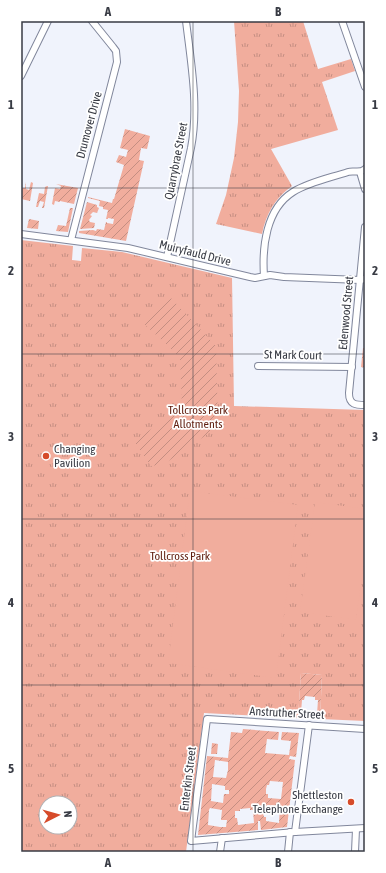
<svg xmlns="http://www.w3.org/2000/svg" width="386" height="873" font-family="'Asap Condensed',sans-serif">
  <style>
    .park { fill: url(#park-tufts); fill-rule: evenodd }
    .garden { fill: url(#garden-furrows); fill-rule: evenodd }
    .pitch { fill: #f1ad9d }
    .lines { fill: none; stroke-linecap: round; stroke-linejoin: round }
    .street-casing { stroke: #81879c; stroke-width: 8 }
    .street { stroke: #fff; stroke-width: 6 }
    .grid { fill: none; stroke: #383b44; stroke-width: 1; stroke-opacity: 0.55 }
    .poi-dot { fill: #d64b2a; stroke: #fff; stroke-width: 1.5 }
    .labels { text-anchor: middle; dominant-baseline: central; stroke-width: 3.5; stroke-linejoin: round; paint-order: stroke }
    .street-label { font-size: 12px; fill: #383b44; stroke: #fff }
    .park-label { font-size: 12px; fill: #601e0f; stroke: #fff }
    .poi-label { font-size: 12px; fill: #383b44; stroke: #fff; text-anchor: start }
    .neatline { fill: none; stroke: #383b44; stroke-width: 1.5 }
    .grid-label { font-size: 13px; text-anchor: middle; font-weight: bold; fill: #383b44 }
  </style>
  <defs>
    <pattern id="park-tufts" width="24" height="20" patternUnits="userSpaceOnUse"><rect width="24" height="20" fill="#f1ad9d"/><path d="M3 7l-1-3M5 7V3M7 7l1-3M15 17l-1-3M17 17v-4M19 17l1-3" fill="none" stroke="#c48e82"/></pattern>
    <pattern id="garden-furrows" width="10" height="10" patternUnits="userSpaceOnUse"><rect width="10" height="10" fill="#f1ad9d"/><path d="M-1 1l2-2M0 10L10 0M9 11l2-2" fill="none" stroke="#c48e82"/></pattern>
  </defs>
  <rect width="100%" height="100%" fill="#f0f3fc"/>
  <g class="park">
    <path d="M234,21H303L318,69L351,59L355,71L322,82L338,130L271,149L292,186C275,198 266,214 262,234L216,224L226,195L234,158L238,122L239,91Z"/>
    <path d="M21,240L73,246L72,260L81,261L82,248L122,252L232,278L234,406L365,410V721L320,719L322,675L301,673L298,718L204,713L186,852H21ZM46,803H70V827H46Z"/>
  </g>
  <g class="garden">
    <polygon points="125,129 150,136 147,149 141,148 139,160 144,161 126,241 79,233 79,231 93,230 96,231 97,229 104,230 106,222 107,222 107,223 113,224 114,219 108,218 108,219 106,219 108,210 103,209 103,207 99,206 100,201 88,198 88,197 112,203 113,199 114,199 124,165 116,162 119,155 126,157 128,150 120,148"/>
    <polygon points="26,182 26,189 29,190 31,182 33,183 30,201 21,199 21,188 25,188"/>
    <polygon points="56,184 78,188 74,204 60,201 60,202 55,201 54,205 52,204 55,188 60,189 61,186"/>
    <polygon points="47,186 48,186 44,208 42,208 44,202 40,201 38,207 36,207 39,193 44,194 45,187"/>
    <polygon points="87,202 97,205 97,207 99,208 97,213 93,212 90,215 92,216 89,220 90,222 95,223 94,228 80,229"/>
    <polygon points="70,208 73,208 68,232 56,231 58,225 66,226"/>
    <polygon points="29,219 39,221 38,229 27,228"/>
    <polygon points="170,297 216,346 218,427 164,464 151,466 134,441 182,408 180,357 142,322"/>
    <polygon points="363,348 365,348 365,368 361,367"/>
    <path d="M301,673L322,675L320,719L298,718ZM305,696L315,697V700H318L317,714H312L301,713L302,700H304Z"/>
    <path d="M243,729L279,732L278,740L267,739L265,753L289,755L291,741L281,740L282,732L299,733L296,757L290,756L289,759L295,760L287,827L261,830L260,821H258V830L198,835L207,756L228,758L231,732L242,733ZM215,760L228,762V770L226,778L213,777ZM270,781L283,782L281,799L268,798V794H266V789L267,785H269ZM212,784L225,786V790H229V794H224L223,803L211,801ZM267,805L280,806L279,823L266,821V817H264L263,813L264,808L267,809ZM210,808L222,810L221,820H227L226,827H220L208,825L209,810ZM250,808V810H253L254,823L238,825L237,818H235V811H240V809Z"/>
    <polygon points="212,743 218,744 217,754 211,754"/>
  </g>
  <g class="pitch">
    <polygon points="190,491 298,505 276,678 168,663"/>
    <polygon points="315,502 365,509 365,553 356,620 300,612"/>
  </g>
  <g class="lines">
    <g class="street-casing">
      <g id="street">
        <polyline points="342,21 365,87"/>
        <polyline points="21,76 48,21"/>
        <polyline points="360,172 365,189"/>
        <path d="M365,227L349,393C349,405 356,405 365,405"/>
        <polyline points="21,234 128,248 250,277 255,278 270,275 284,277 360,280 365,279"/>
        <polyline points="71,240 117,62 116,51 113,47 92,21"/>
        <path d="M167,257L191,148C199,106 191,63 186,21"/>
        <path d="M264,276C262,247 266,209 293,192C309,182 330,178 348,172C354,170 360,174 365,169"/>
        <polyline points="258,366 352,367"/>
        <polyline points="365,729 207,719 191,841 295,832 365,828"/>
        <polyline points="295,832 309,725"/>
        <polyline points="220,852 222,838"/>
        <polyline points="288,852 290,832"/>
        <polyline points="355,852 356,829"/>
      </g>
    </g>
    <use href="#street" class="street"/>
  </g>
  <path class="grid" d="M193,21V852M21,188H365M21,354H365M21,519H365M21,685H365"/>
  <g class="poi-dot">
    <circle cx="46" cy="456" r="4"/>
    <circle cx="351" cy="802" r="4"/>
  </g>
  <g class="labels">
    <g class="street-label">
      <text transform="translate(89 125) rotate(-75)">Drumover Drive</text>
      <text transform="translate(176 161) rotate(-79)">Quarrybrae Street</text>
      <text transform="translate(195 253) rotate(14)">Muiryfauld Drive</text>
      <text transform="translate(346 313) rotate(-85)">Edenwood Street</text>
      <text transform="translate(293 355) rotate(1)">St Mark Court</text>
      <text transform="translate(287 713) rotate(3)">Anstruther Street</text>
      <text transform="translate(188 779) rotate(-83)">Enterkin Street</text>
    </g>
    <g class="park-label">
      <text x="198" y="410">Tollcross Park<tspan x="198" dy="14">Allotments</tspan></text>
      <text x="180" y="556">Tollcross Park</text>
    </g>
    <g class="poi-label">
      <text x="54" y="449">Changing<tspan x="54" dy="14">Pavilion</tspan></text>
      <text x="343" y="795" text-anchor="end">Shettleston<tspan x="343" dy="14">Telephone Exchange</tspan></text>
    </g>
  </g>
  <rect width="386" height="873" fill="none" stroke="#ffffff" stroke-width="44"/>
  <g transform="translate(58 815) rotate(84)"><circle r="19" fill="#ffffff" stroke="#afb1b4"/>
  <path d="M0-3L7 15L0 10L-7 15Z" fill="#d64b2a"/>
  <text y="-6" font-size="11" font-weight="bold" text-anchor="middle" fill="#383b44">N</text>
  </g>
  <rect x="22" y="22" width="342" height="829" class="neatline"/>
  <g class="grid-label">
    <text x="108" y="16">A</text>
    <text x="278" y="16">B</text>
    <text x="11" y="109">1</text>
    <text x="375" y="109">1</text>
    <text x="11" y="275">2</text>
    <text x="375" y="275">2</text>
    <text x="11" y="441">3</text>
    <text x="375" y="441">3</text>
    <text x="11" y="607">4</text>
    <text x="375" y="607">4</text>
    <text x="11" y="773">5</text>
    <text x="375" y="773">5</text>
    <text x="108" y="867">A</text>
    <text x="278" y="867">B</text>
  </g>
</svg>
